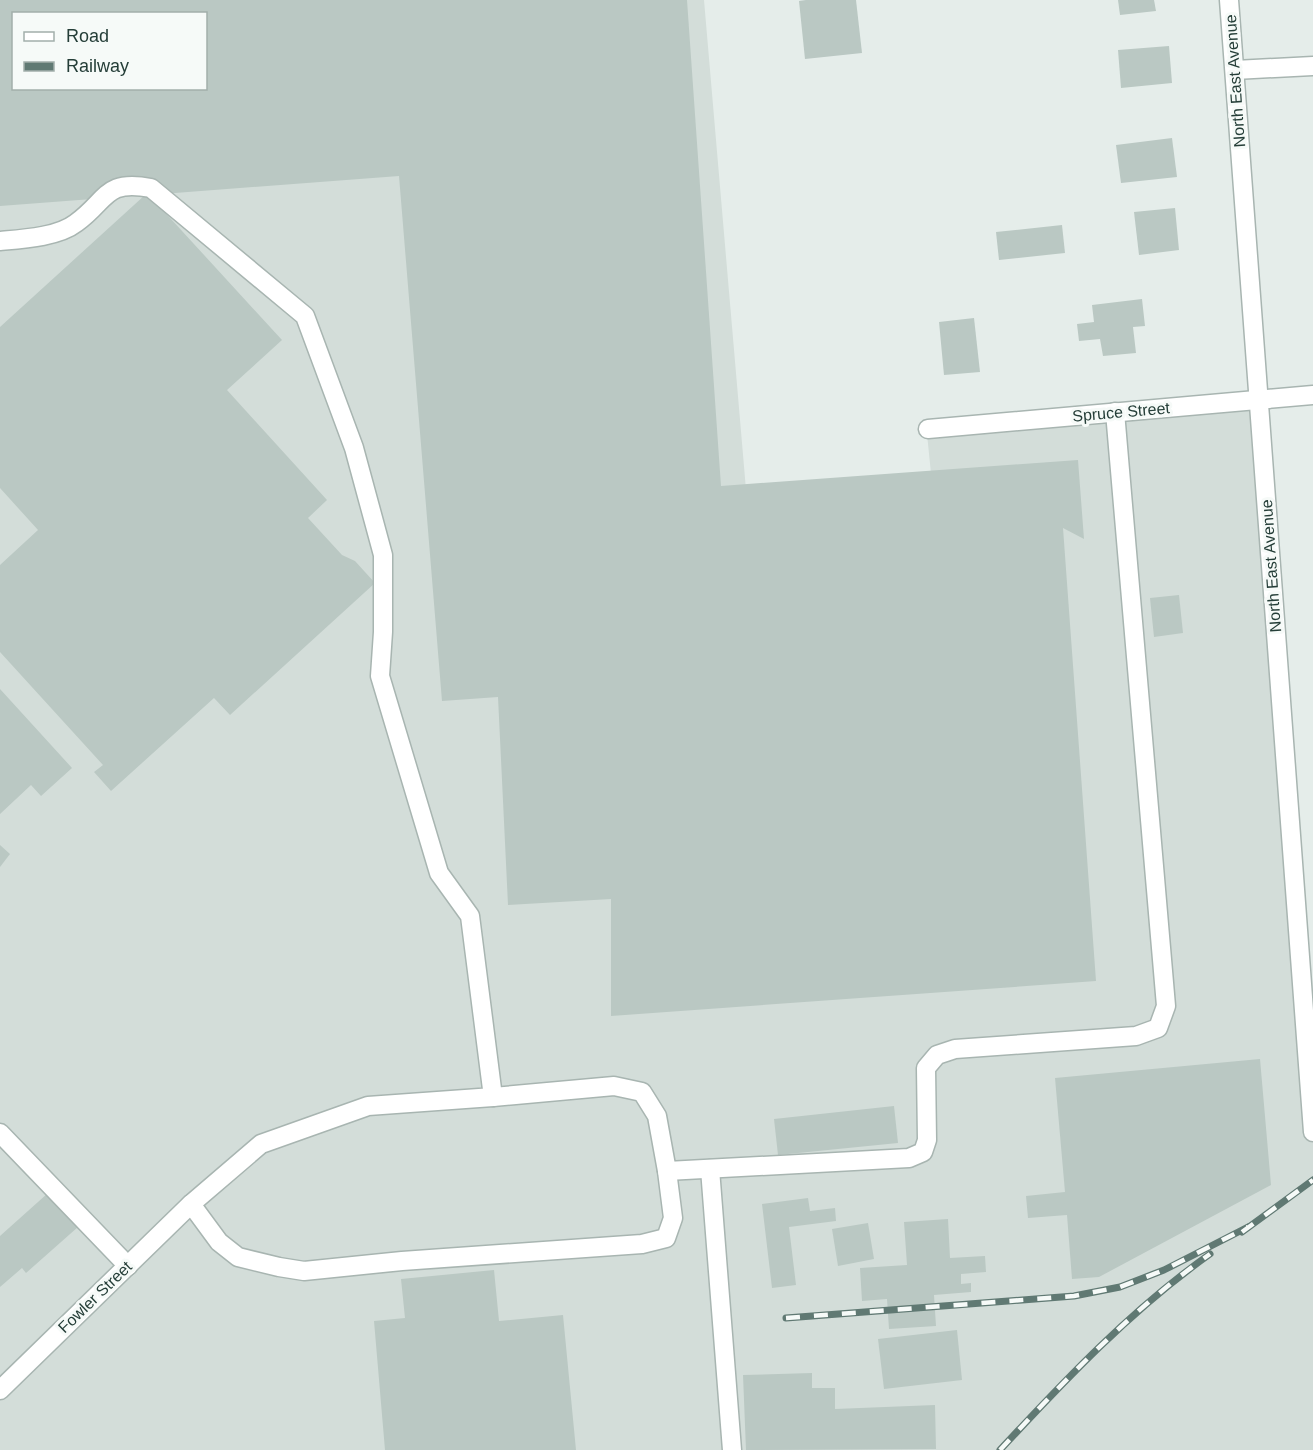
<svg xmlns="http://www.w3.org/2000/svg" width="1313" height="1450" font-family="Helvetica,sans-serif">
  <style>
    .built { fill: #d3ddd9; fill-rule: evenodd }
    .building { fill: #bac8c3; fill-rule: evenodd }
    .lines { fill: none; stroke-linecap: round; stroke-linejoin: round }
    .minor-casing { stroke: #a8b5b1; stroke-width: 21 }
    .minor { stroke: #fff; stroke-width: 18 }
    .rail-casing { stroke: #607973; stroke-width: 7 }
    .rail { stroke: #f6faf8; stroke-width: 4.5; stroke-dasharray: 14; stroke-linecap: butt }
    .labels { text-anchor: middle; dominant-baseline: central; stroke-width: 6; stroke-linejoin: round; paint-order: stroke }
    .street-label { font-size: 16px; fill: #253e38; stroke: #f6faf8 }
  </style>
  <rect width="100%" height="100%" fill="#e5edea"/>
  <path class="built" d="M0,0H704L757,618L944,602L927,434L1261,404L1313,1046V1450H0ZM14,14H206V88H14Z"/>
  <g class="building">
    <path d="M0,0H687L721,486L1078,460L1084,539L1063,528L1096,981L611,1016V899L508,905L498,697L442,701L399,176L149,195L282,340L227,390L327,500L308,518L342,555L355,561L375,583L230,715L214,698L111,791L94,772L103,765L0,652V565L38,530L0,488V327L145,195L0,206ZM14,14H206V88H14Z"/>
    <polygon points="806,0 856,0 862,53 805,59 799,1"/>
    <polygon points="1118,0 1154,0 1156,11 1120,15"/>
    <polygon points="1169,46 1172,83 1121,88 1118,50"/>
    <polygon points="1172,138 1177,177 1121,183 1116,145"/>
    <polygon points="1175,208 1179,250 1139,255 1134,212"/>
    <polygon points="1062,225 1065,253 999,260 996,232"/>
    <polygon points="1142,299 1145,326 1133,327 1136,353 1103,356 1100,339 1079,341 1077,324 1094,322 1092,305"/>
    <polygon points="974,318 980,372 944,375 939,322"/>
    <polygon points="1179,595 1183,633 1154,637 1150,598"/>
    <polygon points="0,689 72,768 41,796 31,785 0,814"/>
    <polygon points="0,845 10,854 0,867"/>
    <polygon points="1260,1059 1271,1185 1099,1277 1072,1279 1067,1215 1028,1218 1026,1196 1065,1192 1055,1078"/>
    <polygon points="894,1106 898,1143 778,1155 774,1119"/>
    <polygon points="57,1185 87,1219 26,1273 22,1268 0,1287 0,1236"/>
    <polygon points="808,1198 810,1211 835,1208 836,1221 789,1227 796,1285 772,1288 762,1204"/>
    <polygon points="948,1219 950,1258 985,1256 986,1272 961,1274 961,1284 971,1283 971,1292 934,1295 936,1326 889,1329 887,1299 862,1301 860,1268 907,1265 904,1222"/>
    <polygon points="868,1223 874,1259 838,1266 832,1229"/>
    <polygon points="494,1270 499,1321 563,1315 576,1450 385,1450 374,1321 405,1318 401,1279"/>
    <polygon points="957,1330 962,1380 884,1389 878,1339"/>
    <polygon points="812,1373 812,1388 835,1388 835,1409 935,1405 936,1449 746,1450 743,1375"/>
  </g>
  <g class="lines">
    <g class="minor-casing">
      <g id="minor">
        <polyline points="1229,0 1313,1132"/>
        <polyline points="1235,70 1313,66"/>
        <path d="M0,241C23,239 58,237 76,223C108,200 104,179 151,188L305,316L354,448L383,555V632L380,676L439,873L470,916L493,1097L368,1106L261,1144L191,1204L0,1390"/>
        <polyline points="928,429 1313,395"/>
        <polyline points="0,1133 128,1266"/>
        <polyline points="710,1169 732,1450"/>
        <polyline points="667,1171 909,1158 923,1152 927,1140 926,1068 937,1055 955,1049 1136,1036 1158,1028 1166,1006 1115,412"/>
        <polyline points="191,1204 219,1242 238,1257 279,1267 304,1271 402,1261 642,1244 666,1238 673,1218 667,1171 657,1116 642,1092 614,1086 493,1097"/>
      </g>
    </g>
    <use href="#minor" class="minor"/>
    <g class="rail-casing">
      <g id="rail">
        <polyline points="1242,1232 1313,1180"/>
        <polyline points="786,1318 1074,1296 1120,1287 1164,1270 1248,1227"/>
        <path d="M1000,1450C1065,1380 1131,1310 1210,1254"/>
      </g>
    </g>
    <use href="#rail" class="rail"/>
  </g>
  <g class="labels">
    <g class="street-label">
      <text transform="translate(1235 81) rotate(-94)">North East Avenue</text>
      <text transform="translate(1121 412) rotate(-5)">Spruce Street</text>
      <text transform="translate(1271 566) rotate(-94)">North East Avenue</text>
      <text transform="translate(95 1297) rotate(-44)">Fowler Street</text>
    </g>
  </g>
  <rect x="12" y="12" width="195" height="78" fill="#f6faf8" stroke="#a2afab" stroke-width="1.5"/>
  <rect x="24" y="32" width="30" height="9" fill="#ffffff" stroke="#a2afab" stroke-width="1.5"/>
  <text x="66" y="42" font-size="18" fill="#253e38">Road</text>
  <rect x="24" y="62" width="30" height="9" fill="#607973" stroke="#a2afab" stroke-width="1.5"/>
  <text x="66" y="72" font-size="18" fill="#253e38">Railway</text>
</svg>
